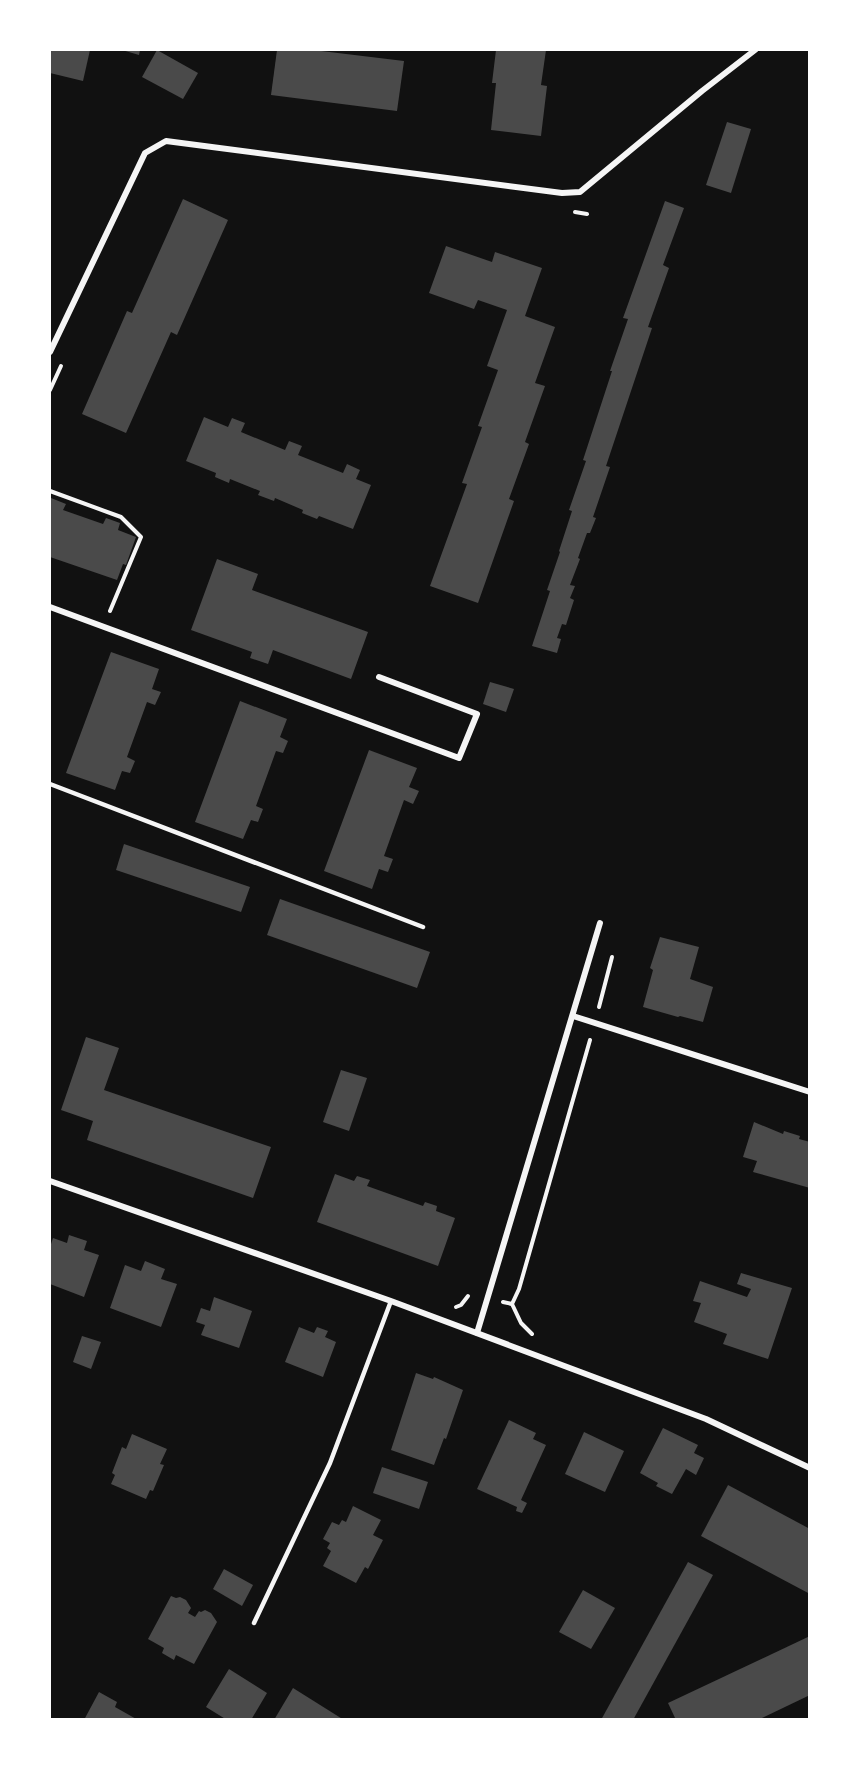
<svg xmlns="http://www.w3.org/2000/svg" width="859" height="1769" font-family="Figtree,sans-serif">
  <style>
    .building { fill: #4a4a4a }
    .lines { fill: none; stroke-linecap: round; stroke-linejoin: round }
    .path { stroke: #f5f5f5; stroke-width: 4 }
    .service { stroke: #f5f5f5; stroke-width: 4.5 }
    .minor { stroke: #f5f5f5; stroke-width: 6 }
  </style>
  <rect width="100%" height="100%" fill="#111"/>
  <g class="building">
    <polygon points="50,50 90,50 83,81 50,73"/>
    <polygon points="122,50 140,50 139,55"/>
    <polygon points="157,50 198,73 183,99 142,77"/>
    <polygon points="277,50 313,50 404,61 397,111 271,95"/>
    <polygon points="496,50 546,50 541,85 547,86 541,136 491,130 496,83 492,83"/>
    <polygon points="727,122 751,129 731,193 706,185"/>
    <polygon points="183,199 228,220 177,335 171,332 126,433 82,414 127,311 132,313"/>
    <polygon points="665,201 684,208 663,265 669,268 648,327 652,328 606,466 610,467 593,517 596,518 590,533 587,533 578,558 580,559 570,585 575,586 570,598 574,600 566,625 562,624 557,638 561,639 557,653 532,646 550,591 547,590 560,552 559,551 572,511 569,510 586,461 583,460 612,371 610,371 628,319 623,318"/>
    <polygon points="446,246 492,262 495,252 542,268 525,316 555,327 535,383 545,386 525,442 529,444 509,499 514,501 478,603 430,586 467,484 462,483 482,427 478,426 498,370 487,366 507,310 478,300 474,309 429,293"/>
    <polygon points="204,417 228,427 232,418 245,423 241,432 285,450 289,441 302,446 298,455 343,473 347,464 360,470 356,479 371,485 353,529 319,516 317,519 302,513 303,510 275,498 274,501 258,495 260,491 230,479 229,483 215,477 216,473 186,461"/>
    <polygon points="51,498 66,504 63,510 103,524 106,518 120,523 118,530 136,537 126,565 123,564 117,580 50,557"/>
    <polygon points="217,559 258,574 252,590 368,632 351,679 273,650 268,664 250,658 252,652 191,630"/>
    <polygon points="111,652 159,669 152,689 161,692 155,705 147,702 127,757 135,761 130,773 122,771 115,790 66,773"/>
    <polygon points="490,682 514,689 506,712 483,704"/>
    <polygon points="240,701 287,719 280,737 288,741 283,753 276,751 256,806 263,809 258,822 251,820 243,839 195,822"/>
    <polygon points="369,750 417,768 409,787 419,791 413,804 404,800 384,856 393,859 388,872 379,869 372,889 324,871"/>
    <polygon points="124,844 250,887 241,912 116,870"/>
    <polygon points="280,899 430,952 417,988 267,935"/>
    <polygon points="660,937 699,947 690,979 713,987 703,1022 680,1016 678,1017 643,1007 653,970 650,968"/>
    <polygon points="86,1037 119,1048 104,1090 271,1147 253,1198 87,1140 93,1121 61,1110"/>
    <polygon points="341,1070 367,1078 349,1131 323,1122"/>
    <polygon points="754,1122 783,1134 784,1131 800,1136 799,1139 810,1142 810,1188 753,1172 757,1161 743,1157"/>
    <polygon points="335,1174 354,1181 357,1176 370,1180 367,1186 423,1206 425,1202 437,1206 436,1211 455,1218 438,1266 317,1222"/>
    <polygon points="69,1235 87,1241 84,1250 99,1255 84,1297 50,1284 50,1247 53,1238 67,1243"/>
    <polygon points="145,1261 165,1269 161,1279 177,1284 161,1327 110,1308 125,1265 141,1271"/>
    <polygon points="741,1273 792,1288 768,1359 723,1344 727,1334 694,1322 701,1303 693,1301 700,1281 747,1297 751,1289 737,1284"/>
    <polygon points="214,1297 252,1311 239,1348 201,1335 205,1325 196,1322 201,1308 210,1311"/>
    <polygon points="299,1327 314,1333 317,1327 328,1331 325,1337 336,1342 323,1377 285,1362"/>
    <polygon points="82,1336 101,1342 91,1369 73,1362"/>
    <polygon points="416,1373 433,1379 434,1377 463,1390 446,1439 444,1438 434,1465 391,1450"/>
    <polygon points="509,1420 536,1433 533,1439 546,1445 521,1500 527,1503 522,1513 516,1511 517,1507 477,1489"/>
    <polygon points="663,1428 698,1445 694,1453 704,1458 696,1475 686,1469 672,1494 656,1486 658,1483 640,1473"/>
    <polygon points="584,1432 624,1451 605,1492 565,1474"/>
    <polygon points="132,1434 167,1449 160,1464 164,1465 153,1491 150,1490 146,1499 111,1484 115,1475 112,1473 122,1447 126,1449"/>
    <polygon points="382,1467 428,1482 419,1509 373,1493"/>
    <polygon points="728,1485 810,1529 810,1594 701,1536"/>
    <polygon points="353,1506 381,1520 373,1535 383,1540 368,1569 365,1567 356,1583 323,1566 331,1551 327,1548 330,1543 323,1539 332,1522 339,1525 342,1520 346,1522"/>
    <polygon points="688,1562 713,1575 633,1720 601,1720"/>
    <polygon points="224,1569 253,1585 242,1606 213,1589"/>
    <polygon points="583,1590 615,1608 591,1649 559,1632"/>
    <polygon points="171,1596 176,1598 180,1597 186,1600 191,1608 188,1613 195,1617 199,1611 201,1612 205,1610 211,1613 217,1622 194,1664 176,1655 174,1660 162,1653 164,1648 148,1639"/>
    <polygon points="810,1636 810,1695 758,1720 676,1720 668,1703"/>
    <polygon points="229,1669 267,1693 251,1720 234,1718 227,1720 206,1707"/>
    <polygon points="293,1688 344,1720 274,1720"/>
    <polygon points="99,1692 117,1702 115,1707 138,1720 84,1720"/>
  </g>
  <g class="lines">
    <g class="path">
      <polyline points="575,212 587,214"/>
      <polyline points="50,390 61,366"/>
      <polyline points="50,491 121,517 141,537 110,611"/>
      <polyline points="599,1007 612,957"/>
      <polyline points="503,1302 512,1304 521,1323 532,1334"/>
      <polyline points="512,1304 519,1289 590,1040"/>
      <polyline points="456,1307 461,1305 468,1296"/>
    </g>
    <g class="service">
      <polyline points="50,784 423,927"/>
      <polyline points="254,1623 330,1463 391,1301"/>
    </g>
    <g class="minor">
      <polyline points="50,352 145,153 166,141 562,193 580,192 702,91 755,50"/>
      <polyline points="50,607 459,758 477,714 379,677"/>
      <polyline points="573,1016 810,1092"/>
      <polyline points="50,1181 391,1301 706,1419 810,1468"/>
      <polyline points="477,1333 600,923"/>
    </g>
  </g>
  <rect width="859" height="1769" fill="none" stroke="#ffffff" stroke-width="102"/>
</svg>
